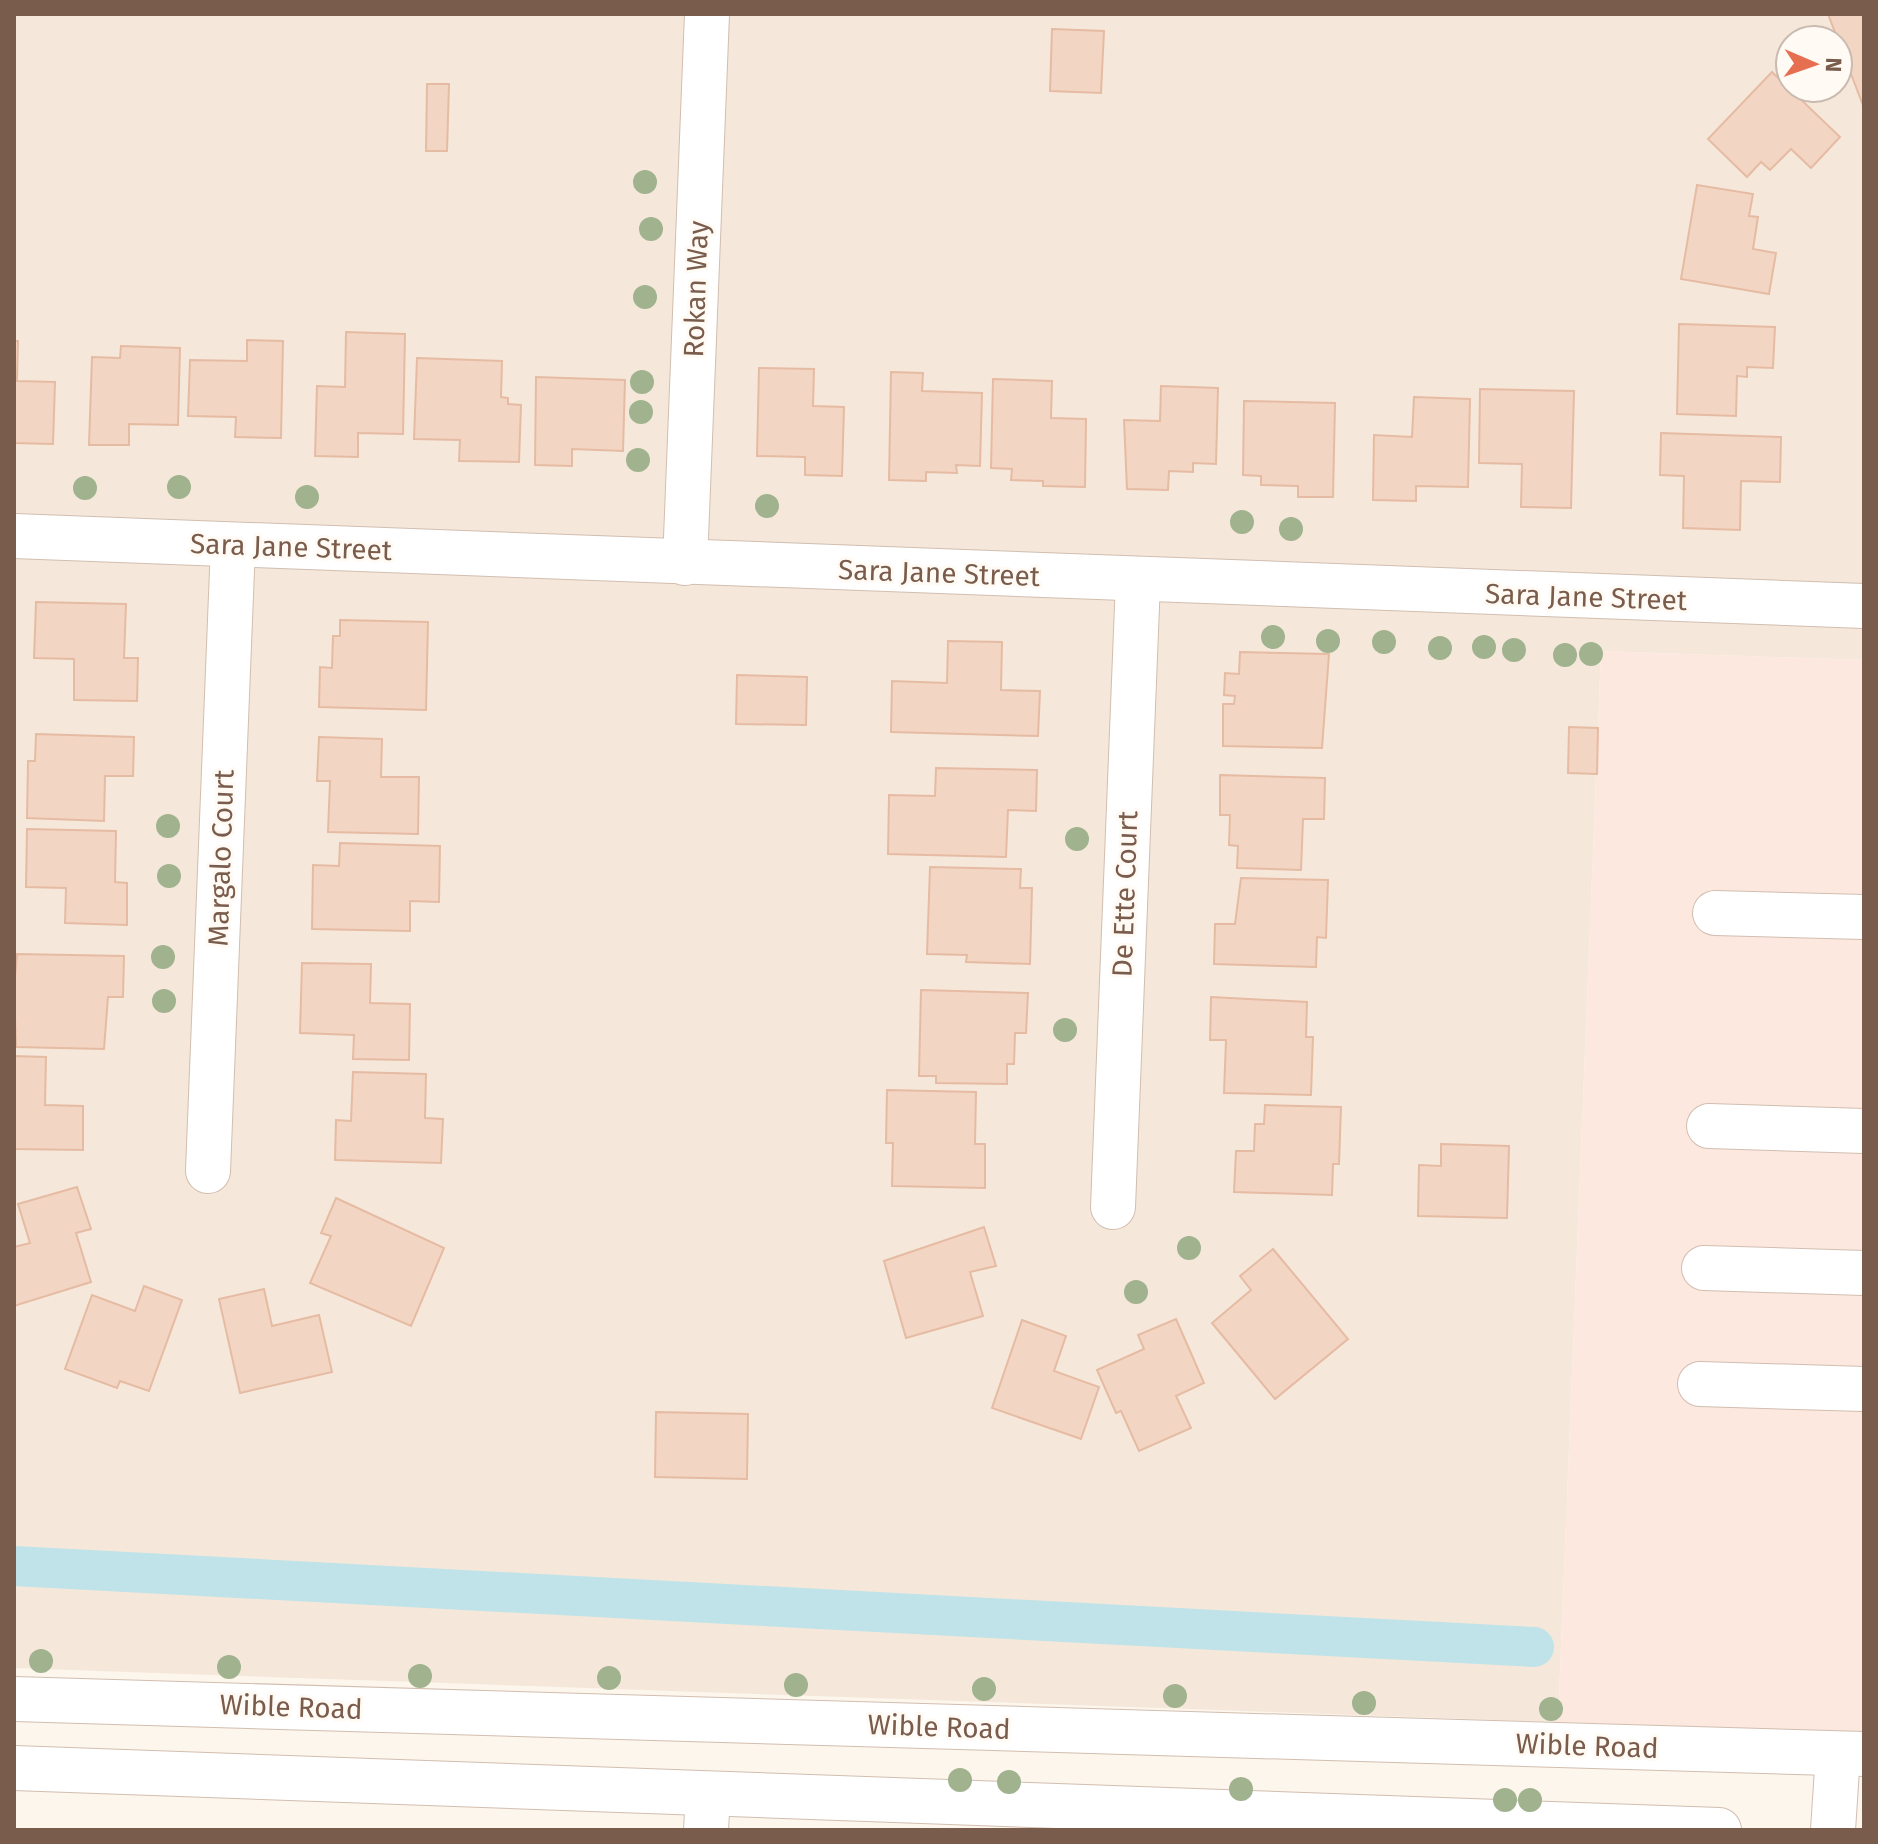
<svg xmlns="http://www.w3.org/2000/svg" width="1878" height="1844" font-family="'Fira Sans',sans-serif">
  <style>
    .residential { fill: #f5e8da; fill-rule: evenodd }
    .commercial { fill: #fde8e0 }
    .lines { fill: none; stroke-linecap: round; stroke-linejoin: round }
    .canal { stroke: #bfe3e8; stroke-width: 40 }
    .building { fill: #f3d5c3; stroke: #e6bba3; stroke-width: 2 }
    .minor-casing { stroke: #d1beb0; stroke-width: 46 }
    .minor { stroke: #fff; stroke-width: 44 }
    .tree { fill: #a0b28e }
    .labels { text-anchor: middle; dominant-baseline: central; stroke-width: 6; stroke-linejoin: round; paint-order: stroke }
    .street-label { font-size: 28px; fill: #7a5c4d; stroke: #fffaf3 }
  </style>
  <rect width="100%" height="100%" fill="#fdf6ec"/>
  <path class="residential" d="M14,14H1864V660L1601,651L1558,1722L14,1668ZM1790,40H1838V88H1790Z"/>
  <polygon class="commercial" points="1601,651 1864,660 1864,1732 1558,1722"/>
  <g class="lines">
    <polyline class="canal" points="14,1566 1534,1647"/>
  </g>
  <g class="building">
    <polygon points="1828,14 1864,14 1864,108"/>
    <polygon points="1052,29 1104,31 1101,93 1050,91"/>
    <polygon points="1772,72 1840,137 1811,168 1791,149 1770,170 1761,162 1747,177 1708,139"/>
    <polygon points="427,84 449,84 447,151 426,151"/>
    <polygon points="1697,185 1753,194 1749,216 1758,217 1753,249 1776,253 1769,294 1681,279"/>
    <polygon points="1679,324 1775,327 1773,368 1747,367 1747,377 1737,376 1736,416 1677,414"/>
    <polygon points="346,332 405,334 403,434 358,433 358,457 315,456 317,386 345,387"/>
    <polygon points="247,340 283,341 281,438 235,437 236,417 188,416 190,360 247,361"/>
    <polygon points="14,341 18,341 17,381 55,382 53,444 14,443"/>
    <polygon points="121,346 180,348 178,425 129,424 129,445 89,445 92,357 120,358"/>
    <polygon points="417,358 502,361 501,397 508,398 508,404 521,405 519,462 459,461 460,440 414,439"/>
    <polygon points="759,368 814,369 813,406 844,407 842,476 805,475 805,457 757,456"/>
    <polygon points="891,372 923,373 922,391 982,393 980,466 956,465 957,473 926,472 926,481 889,480"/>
    <polygon points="536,377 625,380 623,451 572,449 572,466 535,465"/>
    <polygon points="993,379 1052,381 1051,418 1086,419 1085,487 1043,486 1043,481 1011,480 1012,469 991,468"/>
    <polygon points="1161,386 1218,388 1216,464 1193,463 1193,472 1169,471 1168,490 1127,489 1124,420 1160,421"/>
    <polygon points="1480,389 1574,391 1571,508 1521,507 1522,464 1479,463"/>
    <polygon points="1414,397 1470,399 1468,487 1416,486 1416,501 1373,500 1374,435 1412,437"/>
    <polygon points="1244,401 1335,403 1333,497 1298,497 1298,486 1261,485 1261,476 1243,475"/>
    <polygon points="1661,433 1781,437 1780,482 1741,481 1740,530 1683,528 1684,476 1660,475"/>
    <polygon points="36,602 126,604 124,658 138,658 137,701 74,700 74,659 34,658"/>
    <polygon points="340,620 428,622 426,710 319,707 320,667 332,668 333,636 340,636"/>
    <polygon points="948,641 1002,642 1001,690 1040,691 1038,736 891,732 892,681 947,683"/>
    <polygon points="1240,652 1329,654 1322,748 1223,746 1223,704 1234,704 1235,696 1224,695 1225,673 1239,674"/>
    <polygon points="737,675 807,677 806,725 736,724"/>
    <polygon points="1569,727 1598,728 1597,774 1568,773"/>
    <polygon points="36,734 134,737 133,776 105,776 104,821 27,818 28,761 35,761"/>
    <polygon points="319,737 382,739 381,777 419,777 418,834 328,832 330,781 317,781"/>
    <polygon points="936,768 1037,770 1036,811 1008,810 1006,857 888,854 889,795 935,796"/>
    <polygon points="1220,775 1325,778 1324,819 1303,819 1301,870 1237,868 1238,846 1229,845 1230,815 1220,815"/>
    <polygon points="27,829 116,831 115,882 127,883 127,925 65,923 66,888 26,887"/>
    <polygon points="340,843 440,846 439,902 410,901 410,931 312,929 313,865 339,866"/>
    <polygon points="930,867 1021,869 1020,888 1032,888 1030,964 966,962 967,955 927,954"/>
    <polygon points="1241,878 1328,880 1326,938 1317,937 1316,967 1214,964 1215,924 1235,924"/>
    <polygon points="17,954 124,956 123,997 108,997 104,1049 16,1047 14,988"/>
    <polygon points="302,963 371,964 370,1003 410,1004 409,1060 353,1059 354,1035 300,1033"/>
    <polygon points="921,990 1028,993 1026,1033 1015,1033 1014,1064 1007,1064 1007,1084 936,1083 936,1076 919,1076"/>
    <polygon points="1211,997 1307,1002 1306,1037 1313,1037 1311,1095 1224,1093 1226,1040 1210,1040"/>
    <polygon points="14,1056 46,1057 45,1105 83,1106 83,1150 14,1149"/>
    <polygon points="353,1072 426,1074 425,1118 443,1119 441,1163 335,1160 336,1120 351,1121"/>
    <polygon points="887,1090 976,1092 975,1144 985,1144 985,1188 892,1186 893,1143 886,1143"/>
    <polygon points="1265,1105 1341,1107 1339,1164 1333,1164 1332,1195 1234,1192 1236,1151 1254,1151 1255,1124 1264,1124"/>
    <polygon points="1441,1144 1509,1146 1507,1218 1418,1216 1419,1165 1441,1166"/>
    <polygon points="77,1187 91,1229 76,1233 91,1282 14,1306 14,1247 30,1243 18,1204"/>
    <polygon points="336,1198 444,1248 411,1326 310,1283 331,1236 321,1233"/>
    <polygon points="984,1227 996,1266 970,1272 983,1316 906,1338 884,1261"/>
    <polygon points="1273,1249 1348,1339 1275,1399 1212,1323 1251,1290 1240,1276"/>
    <polygon points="144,1286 182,1300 149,1391 120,1381 117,1388 65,1369 92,1295 135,1311"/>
    <polygon points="264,1289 272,1326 319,1315 332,1372 240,1393 219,1299"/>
    <polygon points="1176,1319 1204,1383 1176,1396 1191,1428 1139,1451 1121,1411 1116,1413 1097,1370 1144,1349 1138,1335"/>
    <polygon points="1022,1320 1066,1336 1054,1371 1099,1387 1081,1439 992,1408"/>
    <polygon points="656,1412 748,1414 747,1479 655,1477"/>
  </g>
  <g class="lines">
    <g class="minor-casing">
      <g id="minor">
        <polyline points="14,536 1864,606"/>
        <polyline points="685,563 707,14"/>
        <polyline points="1715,913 1864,917"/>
        <polyline points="1709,1126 1864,1131"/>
        <polyline points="208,1171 233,545"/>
        <polyline points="1113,1207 1138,581"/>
        <polyline points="1704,1268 1864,1273"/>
        <polyline points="1700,1384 1864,1389"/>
        <polyline points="14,1699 1864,1754"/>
        <polyline points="14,1768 1719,1830"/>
        <polyline points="706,1830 708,1794"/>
        <polyline points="1833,1830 1838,1754"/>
      </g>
    </g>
    <use href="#minor" class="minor"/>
  </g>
  <g class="tree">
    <circle cx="645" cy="182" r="12"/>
    <circle cx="651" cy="229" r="12"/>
    <circle cx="645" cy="297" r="12"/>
    <circle cx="642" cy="382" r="12"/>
    <circle cx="641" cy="412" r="12"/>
    <circle cx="638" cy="460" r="12"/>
    <circle cx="179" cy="487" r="12"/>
    <circle cx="85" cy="488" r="12"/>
    <circle cx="307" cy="497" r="12"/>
    <circle cx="767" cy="506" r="12"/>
    <circle cx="1242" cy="522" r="12"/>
    <circle cx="1291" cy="529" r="12"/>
    <circle cx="1273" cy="637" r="12"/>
    <circle cx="1328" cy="641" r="12"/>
    <circle cx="1384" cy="642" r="12"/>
    <circle cx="1484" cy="647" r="12"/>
    <circle cx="1440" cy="648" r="12"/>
    <circle cx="1514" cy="650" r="12"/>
    <circle cx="1591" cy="654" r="12"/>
    <circle cx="1565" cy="655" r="12"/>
    <circle cx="168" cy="826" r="12"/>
    <circle cx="1077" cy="839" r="12"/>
    <circle cx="169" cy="876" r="12"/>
    <circle cx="163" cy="957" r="12"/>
    <circle cx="164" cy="1001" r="12"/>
    <circle cx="1065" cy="1030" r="12"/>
    <circle cx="1189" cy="1248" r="12"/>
    <circle cx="1136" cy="1292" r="12"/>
    <circle cx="41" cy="1661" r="12"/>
    <circle cx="229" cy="1667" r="12"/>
    <circle cx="420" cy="1676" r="12"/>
    <circle cx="609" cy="1678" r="12"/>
    <circle cx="796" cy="1685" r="12"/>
    <circle cx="984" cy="1689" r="12"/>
    <circle cx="1175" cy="1696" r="12"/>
    <circle cx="1364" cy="1703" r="12"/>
    <circle cx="1551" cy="1709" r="12"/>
    <circle cx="960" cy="1780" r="12"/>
    <circle cx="1009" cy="1782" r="12"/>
    <circle cx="1241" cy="1789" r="12"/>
    <circle cx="1505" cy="1800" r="12"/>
    <circle cx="1530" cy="1800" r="12"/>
  </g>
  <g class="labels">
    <g class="street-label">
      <text transform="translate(696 289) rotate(-88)">Rokan Way</text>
      <text transform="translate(291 547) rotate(2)">Sara Jane Street</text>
      <text transform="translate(939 573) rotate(2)">Sara Jane Street</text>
      <text transform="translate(1586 597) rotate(2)">Sara Jane Street</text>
      <text transform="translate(221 858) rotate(-88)">Margalo Court</text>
      <text transform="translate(1125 894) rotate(-88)">De Ette Court</text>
      <text transform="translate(291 1707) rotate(2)">Wible Road</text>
      <text transform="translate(939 1727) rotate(2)">Wible Road</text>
      <text transform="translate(1587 1746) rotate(2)">Wible Road</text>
    </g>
  </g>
  <rect width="1878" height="1844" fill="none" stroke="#7a5c4d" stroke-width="32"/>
  <g transform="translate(1814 64) rotate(92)"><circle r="38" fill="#fffaf3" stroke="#cabbb1" stroke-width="2"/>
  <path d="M0-6L14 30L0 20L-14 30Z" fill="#e76f51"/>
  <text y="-12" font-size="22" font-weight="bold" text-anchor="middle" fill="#7a5c4d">N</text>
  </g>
</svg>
